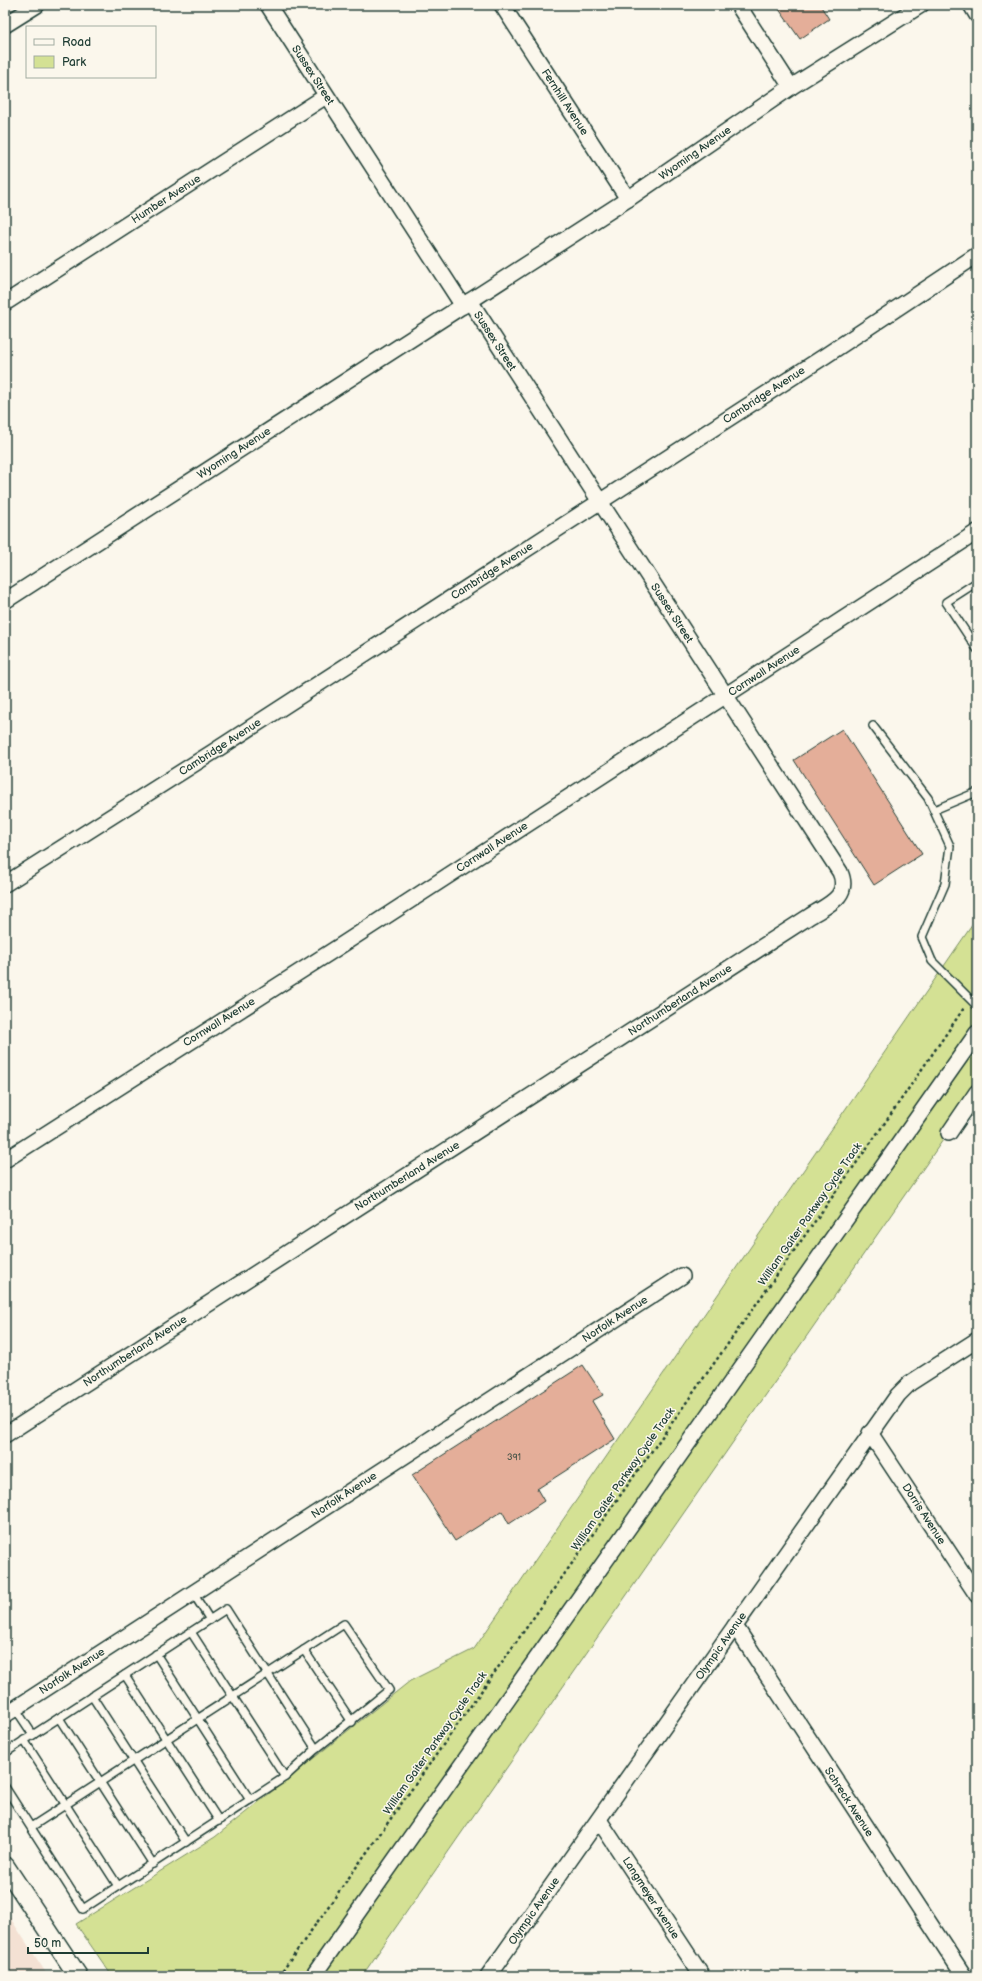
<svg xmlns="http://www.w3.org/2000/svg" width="982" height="1981" font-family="'Balsamiq Sans',sans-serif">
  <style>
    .built { fill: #f4e1d3 }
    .green { fill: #d4e194; stroke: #7a8f64 }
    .building { fill: #e4ae99; stroke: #1f3d34 }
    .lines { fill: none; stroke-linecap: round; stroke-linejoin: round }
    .service-casing { stroke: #1f3d34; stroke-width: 10 }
    .minor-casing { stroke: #1f3d34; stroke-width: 18 }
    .tertiary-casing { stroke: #1f3d34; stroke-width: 21 }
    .path { stroke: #1f3d34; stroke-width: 2.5; stroke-dasharray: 3 3; stroke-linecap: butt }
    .service { stroke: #fbf7ec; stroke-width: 7 }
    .minor { stroke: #fbf7ec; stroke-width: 15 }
    .tertiary { stroke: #fbf7ec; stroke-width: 18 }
    .labels { text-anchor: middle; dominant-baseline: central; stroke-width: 3; stroke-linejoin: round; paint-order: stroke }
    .number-label { font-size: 9px; fill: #50594d }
    .street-label { font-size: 11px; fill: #1f3d34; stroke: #fbf7ec }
  </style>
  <rect width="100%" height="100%" fill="#fbf7ec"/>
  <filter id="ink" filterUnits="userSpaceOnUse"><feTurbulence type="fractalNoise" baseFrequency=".025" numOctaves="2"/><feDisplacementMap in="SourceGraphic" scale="8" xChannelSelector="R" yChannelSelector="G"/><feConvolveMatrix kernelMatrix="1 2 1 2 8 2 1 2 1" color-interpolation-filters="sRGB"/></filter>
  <g filter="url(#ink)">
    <polygon class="built" points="5,1910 48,1976 5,1976"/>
    <polygon class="green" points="977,918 977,1091 362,1976 112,1976 76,1924 215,1837 410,1681 474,1649"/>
    <g class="building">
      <polygon points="776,5 820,5 829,19 800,39"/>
      <polygon points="842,729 922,854 874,885 794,760"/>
      <polygon points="583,1365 603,1395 592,1401 615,1439 537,1489 544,1501 509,1524 502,1511 455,1541 412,1475"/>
    </g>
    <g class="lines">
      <g class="service-casing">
        <g id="service">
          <polyline points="977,582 946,602 977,649"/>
          <polyline points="873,726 928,798 950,846 945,884 922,937 932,961 977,1006"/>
          <polyline points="934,810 977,792"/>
          <polyline points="193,1593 210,1620"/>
          <polyline points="191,1632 285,1777"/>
          <polyline points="304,1650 352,1722"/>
          <polyline points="156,1654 250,1800"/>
          <polyline points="125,1675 219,1821"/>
          <polyline points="92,1696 186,1842"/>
          <polyline points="15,1708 33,1735"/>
          <polyline points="59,1718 153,1864"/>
          <polyline points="24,1740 118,1886"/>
          <polyline points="5,1753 226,1609 316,1749"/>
          <polyline points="5,1787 83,1909 285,1777 316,1749 389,1690 344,1624 31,1827"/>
        </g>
      </g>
      <g class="minor-casing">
        <g id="minor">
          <polyline points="268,5 463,306"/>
          <polyline points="502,5 628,199"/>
          <polyline points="738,5 791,87"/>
          <polyline points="971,5 977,15"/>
          <polyline points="5,25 37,5"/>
          <polyline points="5,303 326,96"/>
          <polyline points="5,601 628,199 791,87 921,5"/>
          <polyline points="5,884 213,752 825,356 977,255"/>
          <polyline points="949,1133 977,1092"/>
          <polyline points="5,1160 340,946 977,532"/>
          <polyline points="870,1433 977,1595"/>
          <path d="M5,1435L810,916C827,905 851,897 840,872L470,301"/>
          <polyline points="735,1626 964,1976"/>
          <polyline points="5,1715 682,1276"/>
          <polyline points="599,1820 702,1976"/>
          <polyline points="313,1976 977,1033"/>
          <polyline points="488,1976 898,1395 910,1383 977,1340"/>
        </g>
      </g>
      <g class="tertiary-casing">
        <polyline id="tertiary" points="5,1866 78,1976"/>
      </g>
      <polyline class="path" points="279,1976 889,1117 964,1008"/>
      <use href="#service" class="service"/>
      <use href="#minor" class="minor"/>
      <use href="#tertiary" class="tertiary"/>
    </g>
  </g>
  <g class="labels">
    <g class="number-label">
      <text x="514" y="1457">391</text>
    </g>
    <g class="street-label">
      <text transform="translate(313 75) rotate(57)">Sussex Street</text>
      <text transform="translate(565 102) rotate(57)">Fernhill Avenue</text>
      <text transform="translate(695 153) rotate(-35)">Wyoming Avenue</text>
      <text transform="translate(166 199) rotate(-33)">Humber Avenue</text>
      <text transform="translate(495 341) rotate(57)">Sussex Street</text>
      <text transform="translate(764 395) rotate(-33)">Cambridge Avenue</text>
      <text transform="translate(234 453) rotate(-33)">Wyoming Avenue</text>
      <text transform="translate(492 571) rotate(-33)">Cambridge Avenue</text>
      <text transform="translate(672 613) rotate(57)">Sussex Street</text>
      <text transform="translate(764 671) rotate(-33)">Cornwall Avenue</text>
      <text transform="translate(220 747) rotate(-33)">Cambridge Avenue</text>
      <text transform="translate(492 847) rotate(-33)">Cornwall Avenue</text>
      <text transform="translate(680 1000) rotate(-33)">Northumberland Avenue</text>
      <text transform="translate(219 1022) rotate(-32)">Cornwall Avenue</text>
      <text transform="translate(407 1176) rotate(-32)">Northumberland Avenue</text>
      <text transform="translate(810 1214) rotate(-55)">William Gaiter Parkway Cycle Track</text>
      <text transform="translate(615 1319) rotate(-33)">Norfolk Avenue</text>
      <text transform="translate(135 1351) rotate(-33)">Northumberland Avenue</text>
      <text transform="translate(623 1479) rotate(-55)">William Gaiter Parkway Cycle Track</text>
      <text transform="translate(344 1495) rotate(-33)">Norfolk Avenue</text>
      <text transform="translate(924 1514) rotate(57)">Dorris Avenue</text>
      <text transform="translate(721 1646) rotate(-55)">Olympic Avenue</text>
      <text transform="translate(72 1671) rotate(-33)">Norfolk Avenue</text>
      <text transform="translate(435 1743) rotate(-55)">William Gaiter Parkway Cycle Track</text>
      <text transform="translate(849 1802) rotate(57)">Schreck Avenue</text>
      <text transform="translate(651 1898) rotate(57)">Langmeyer Avenue</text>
      <text transform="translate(534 1911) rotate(-55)">Olympic Avenue</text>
    </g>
  </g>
  <rect width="982" height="1981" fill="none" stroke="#fbf7ec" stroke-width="20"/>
  <rect x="10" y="10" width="962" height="1961" fill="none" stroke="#1f3d34" stroke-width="1.5" filter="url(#ink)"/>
  <rect x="26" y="26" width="130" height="52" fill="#fbf7ec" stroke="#a3ada2"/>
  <rect x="34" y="39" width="20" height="6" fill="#fbf7ec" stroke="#a3ada2"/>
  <text x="62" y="46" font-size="12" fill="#1f3d34">Road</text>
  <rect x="34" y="56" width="20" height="12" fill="#d4e194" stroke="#a3ada2"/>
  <text x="62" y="66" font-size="12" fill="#1f3d34">Park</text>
  <path d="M28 1947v6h120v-6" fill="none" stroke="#1f3d34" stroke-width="2"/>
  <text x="34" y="1947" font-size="12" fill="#1f3d34" stroke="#fbf7ec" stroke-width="3" paint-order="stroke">50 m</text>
</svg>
